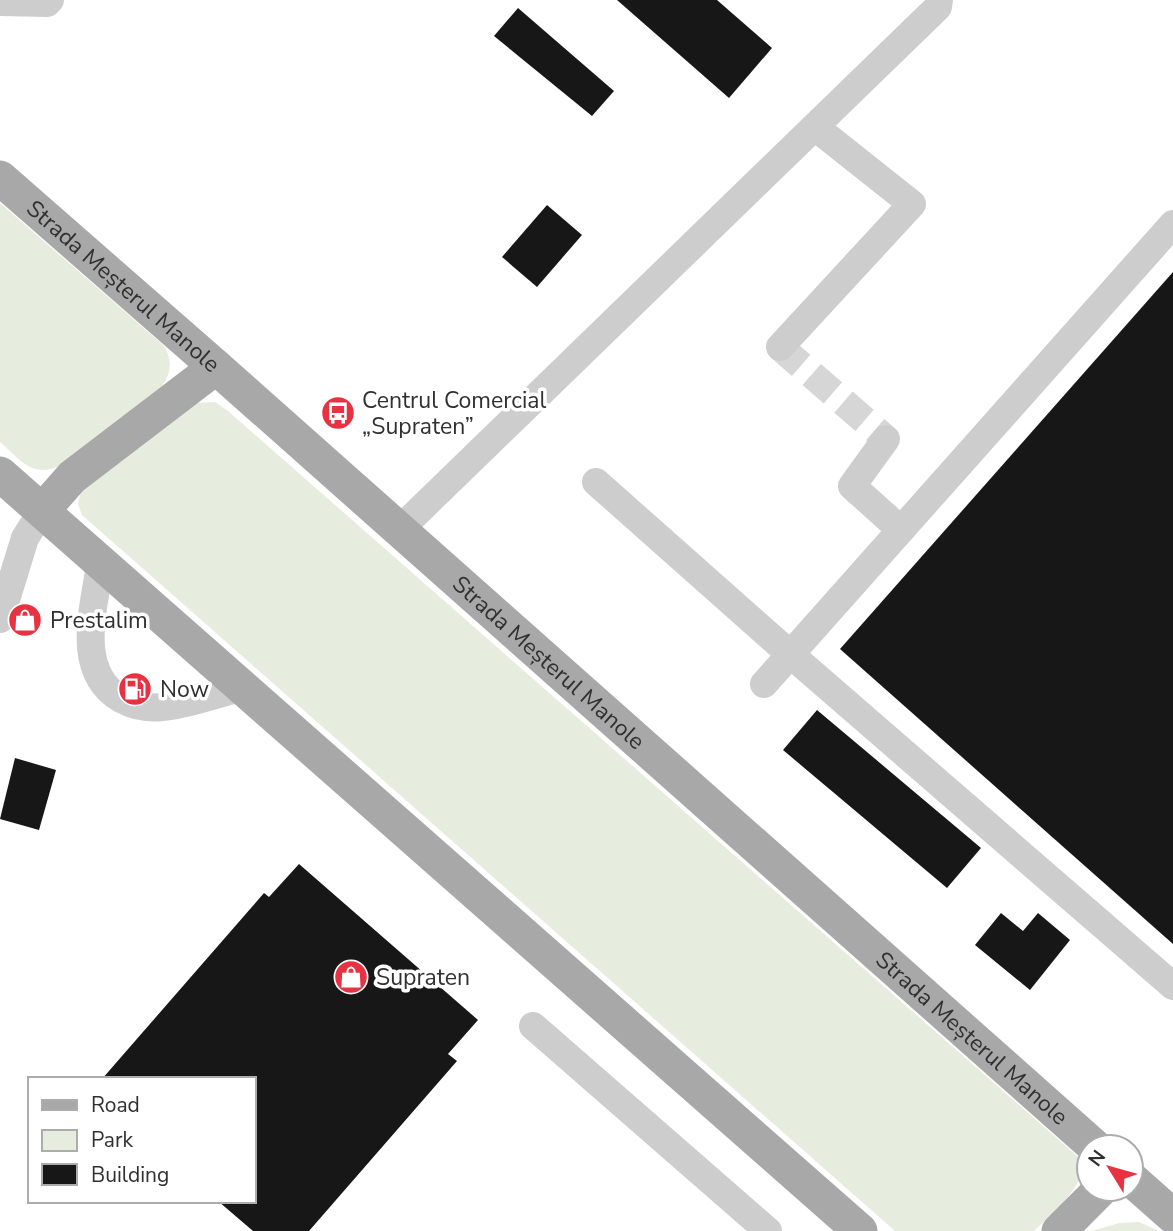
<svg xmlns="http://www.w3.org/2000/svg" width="1173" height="1231" font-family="'Nunito Sans',sans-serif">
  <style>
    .green { fill: #e6edde }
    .building { fill: #171717 }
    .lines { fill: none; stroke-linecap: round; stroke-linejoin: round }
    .minor-tunnel { stroke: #d6d6d6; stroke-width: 28; stroke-dasharray: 28 14; stroke-linecap: butt }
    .minor { stroke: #cdcdcd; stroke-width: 28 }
    .major { stroke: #a8a8a8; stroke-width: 35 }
    .labels { text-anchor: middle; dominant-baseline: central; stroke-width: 7; stroke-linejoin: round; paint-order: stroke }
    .street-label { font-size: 23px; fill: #303030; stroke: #fff }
    .poi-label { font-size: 23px; fill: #303030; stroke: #fff; text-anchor: start }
  </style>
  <rect width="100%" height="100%" fill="#fff"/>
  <g class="green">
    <path d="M0,203L162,344C173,358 172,372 162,386L60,466C31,478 21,460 0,442Z"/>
    <path d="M215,402L228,411L1084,1162C1084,1187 1051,1215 1034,1231H895L82,515L78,504L81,491L194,403Z"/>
    <polygon points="1139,1222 1159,1231 1092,1231 1119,1223"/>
  </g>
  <g class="building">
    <polygon points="617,0 717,0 772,48 729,98"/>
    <polygon points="518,8 614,91 592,116 494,36"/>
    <polygon points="547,205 582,235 537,287 502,257"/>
    <polygon points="1173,272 1173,944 840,649"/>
    <polygon points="334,402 350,415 344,424 327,410"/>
    <polygon points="136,674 145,680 148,687 147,694 120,687 123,680 129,675"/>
    <polygon points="817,710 981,848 947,888 783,750"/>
    <polygon points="15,758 56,770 39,830 0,819"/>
    <polygon points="299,864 478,1020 448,1054 457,1061 309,1231 253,1231 218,1201 254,1201 254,1079 102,1079 264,893 269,897"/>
    <polygon points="1001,913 1023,931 1038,913 1070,940 1030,990 975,945"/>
  </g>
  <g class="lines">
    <polyline class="minor-tunnel" points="780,347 886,439"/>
    <g class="minor">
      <polyline points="0,2 47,3 50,0"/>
      <polyline points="780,347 912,204 815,127"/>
      <polyline points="886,439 852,486 901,530"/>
      <polyline points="596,482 790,654 1173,986"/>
      <polyline points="399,530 938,7 939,0"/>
      <path d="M100,565C94,608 74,671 121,699C134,706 146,709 162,707C188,705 215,694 241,688"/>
      <polyline points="0,619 25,538 42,511"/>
      <polyline points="764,684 1173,224"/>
      <polyline points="533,1026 768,1231"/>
    </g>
    <g class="major">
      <path id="s1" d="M0,178L216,367L1095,1147"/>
      <polyline points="0,474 860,1231"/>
      <polyline points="42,511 72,477 216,367"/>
      <polyline points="1131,1179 1173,1216"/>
      <polyline points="1059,1231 1101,1189"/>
    </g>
  </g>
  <defs>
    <g id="bus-disc" transform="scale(1.75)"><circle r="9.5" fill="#e73242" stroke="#fff"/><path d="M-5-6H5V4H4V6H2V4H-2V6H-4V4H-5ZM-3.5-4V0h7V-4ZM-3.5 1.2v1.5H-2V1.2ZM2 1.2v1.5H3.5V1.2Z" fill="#fff"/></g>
    <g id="shop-disc" transform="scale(1.75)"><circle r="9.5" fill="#e73242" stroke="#fff"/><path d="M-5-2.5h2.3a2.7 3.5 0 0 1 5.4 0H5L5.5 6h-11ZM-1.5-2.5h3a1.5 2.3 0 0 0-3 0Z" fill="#fff"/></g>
    <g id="fuel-disc" transform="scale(1.75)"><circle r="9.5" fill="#e73242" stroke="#fff"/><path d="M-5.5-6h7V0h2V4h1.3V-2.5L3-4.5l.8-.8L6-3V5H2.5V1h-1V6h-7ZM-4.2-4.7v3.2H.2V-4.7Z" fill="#fff"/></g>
  </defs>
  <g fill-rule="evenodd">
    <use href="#bus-disc" x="338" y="413"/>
    <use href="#shop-disc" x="25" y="620"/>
    <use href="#fuel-disc" x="135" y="689"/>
    <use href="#shop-disc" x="351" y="977"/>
  </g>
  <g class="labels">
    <g class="street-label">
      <text stroke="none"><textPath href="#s1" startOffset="164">Strada Meșterul Manole</textPath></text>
      <text stroke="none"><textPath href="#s1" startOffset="732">Strada Meșterul Manole</textPath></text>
      <text stroke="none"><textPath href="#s1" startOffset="1298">Strada Meșterul Manole</textPath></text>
    </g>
    <g class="poi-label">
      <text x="362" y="400">Centrul Comercial<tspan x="362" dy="26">„Supraten”</tspan></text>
      <text x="50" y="620">Prestalim</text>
      <text x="160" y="689">Now</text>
      <text x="376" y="977">Supraten</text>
    </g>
  </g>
  <rect x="28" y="1077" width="228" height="126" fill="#ffffff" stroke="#acacac" stroke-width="2"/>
  <rect x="42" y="1100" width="35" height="10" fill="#a8a8a8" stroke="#acacac" stroke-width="2"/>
  <text x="91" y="1112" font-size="21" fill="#303030">Road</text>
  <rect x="42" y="1130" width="35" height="21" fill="#e6edde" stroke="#acacac" stroke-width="2"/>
  <text x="91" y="1147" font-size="21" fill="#303030">Park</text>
  <rect x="42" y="1164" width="35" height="21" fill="#171717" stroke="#acacac" stroke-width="2"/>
  <text x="91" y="1182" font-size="21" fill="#303030">Building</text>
  <g transform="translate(1110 1168) rotate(307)"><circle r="33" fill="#ffffff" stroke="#acacac" stroke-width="2"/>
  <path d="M0-5L12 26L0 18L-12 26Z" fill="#e73242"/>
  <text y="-10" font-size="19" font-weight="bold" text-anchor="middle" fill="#303030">N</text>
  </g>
</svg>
